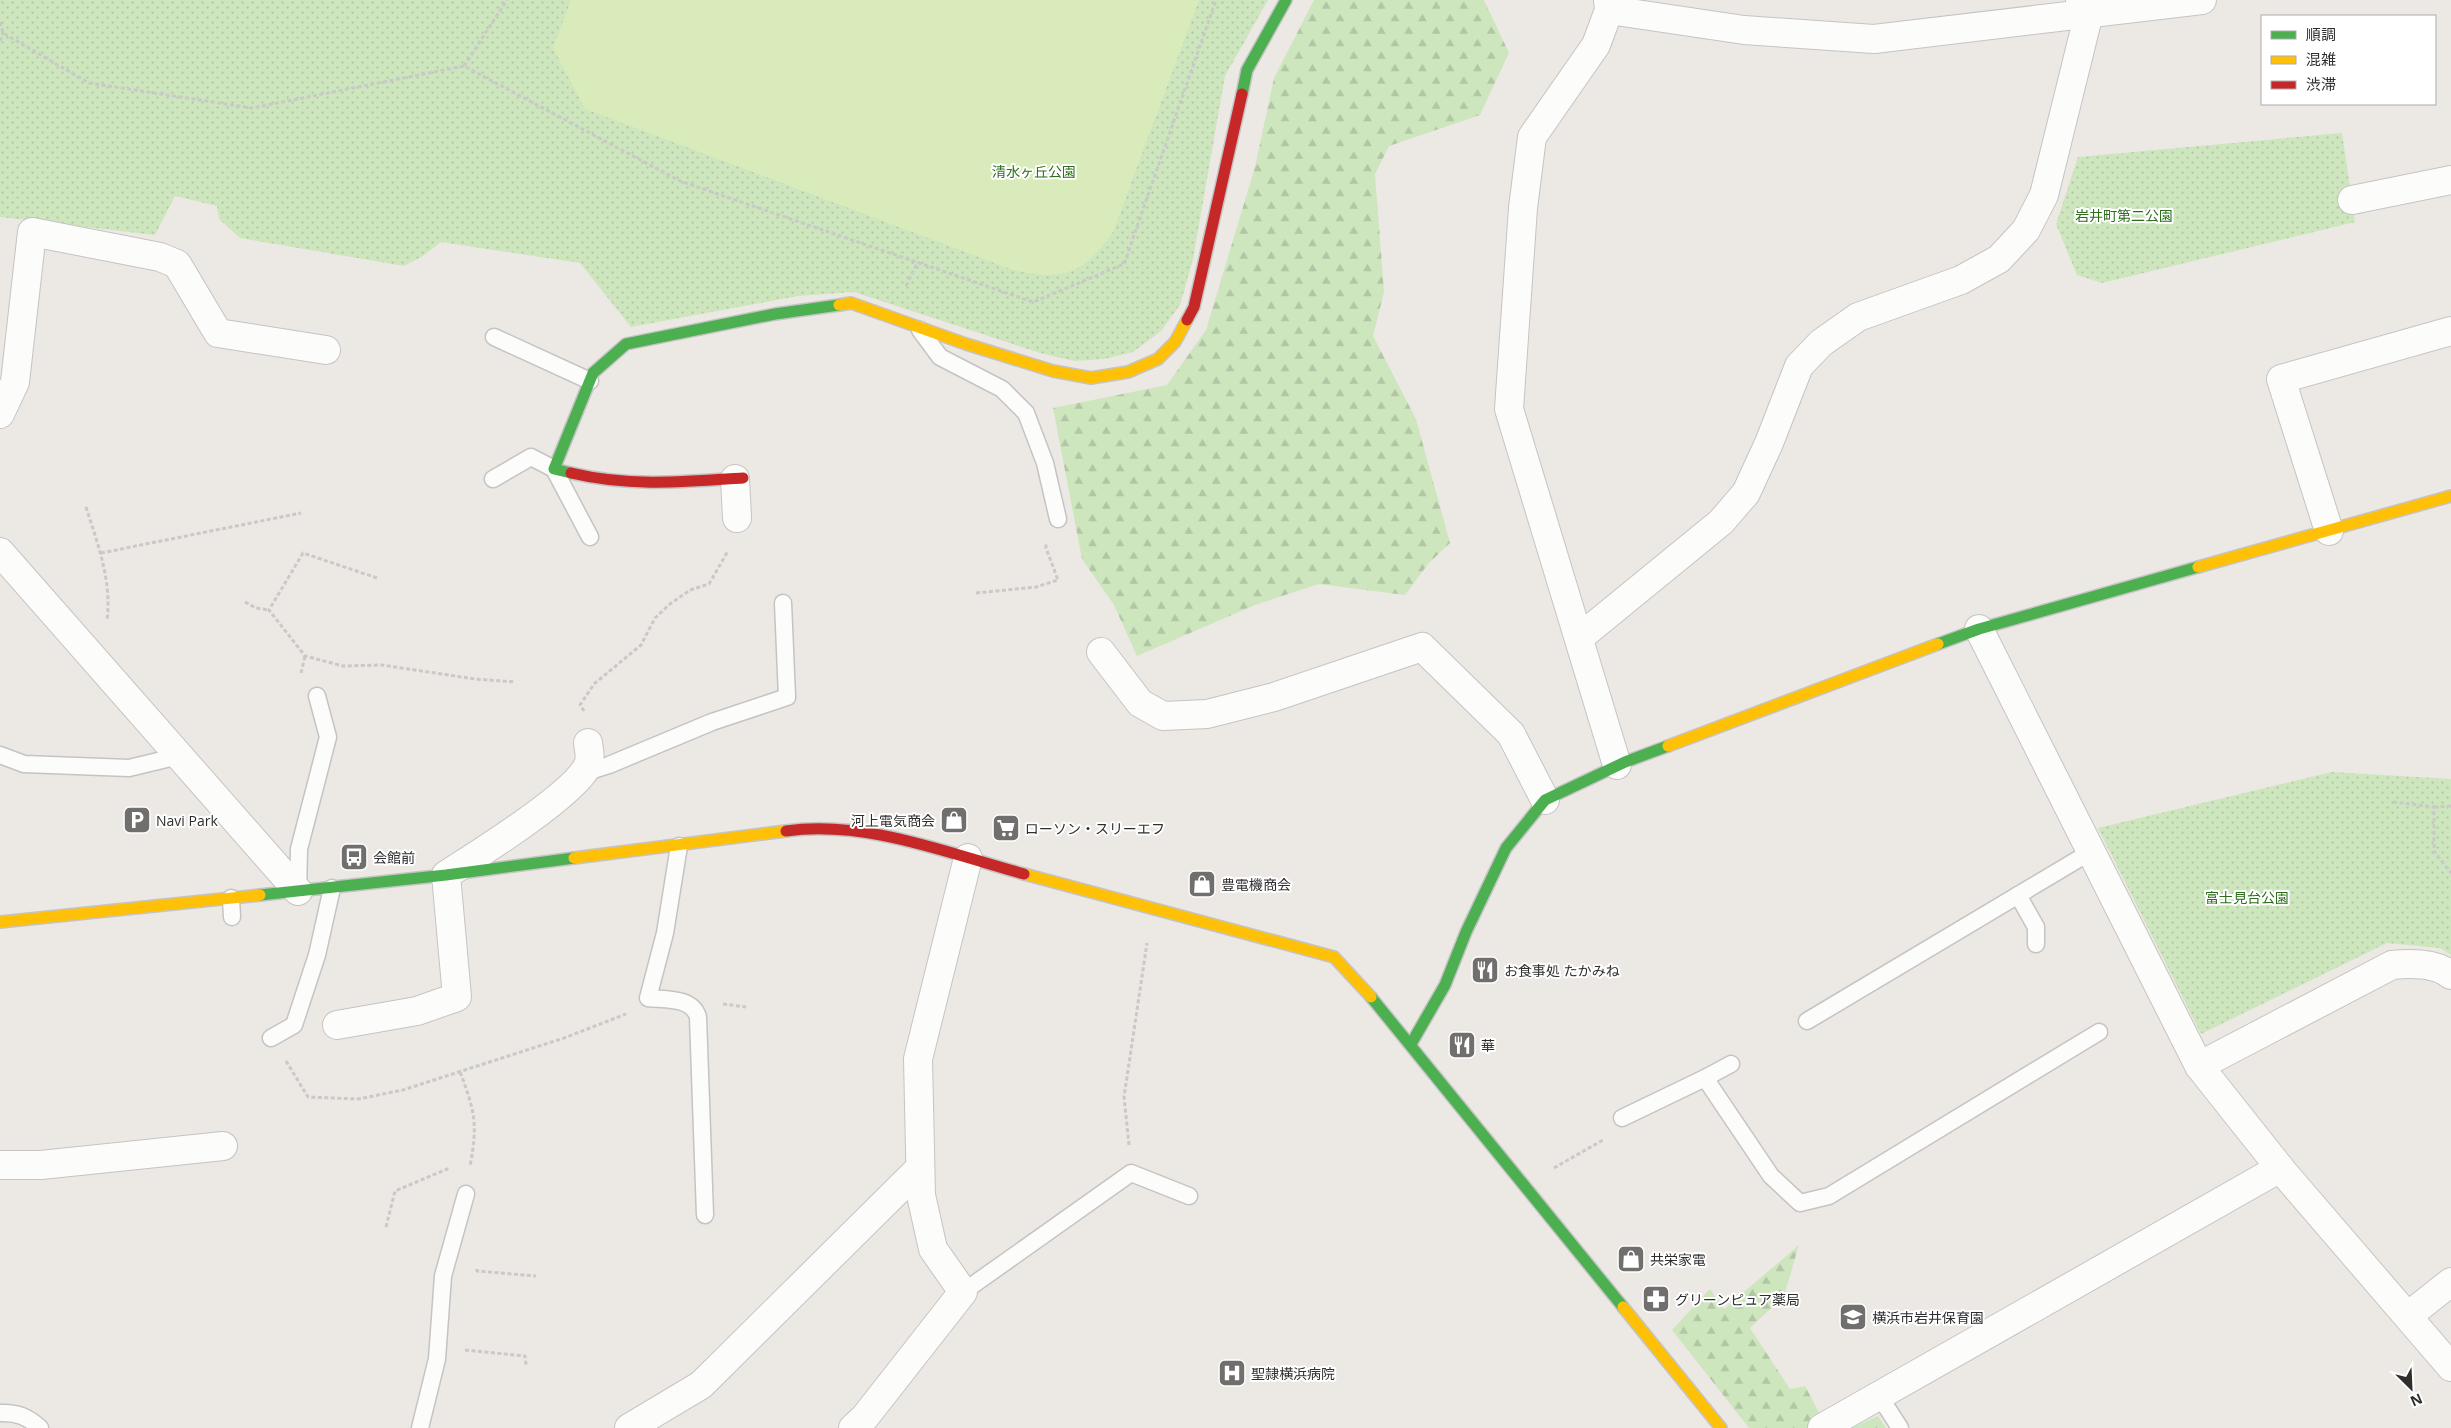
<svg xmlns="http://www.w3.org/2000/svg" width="2451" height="1428" font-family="'Open Sans','Noto Sans JP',sans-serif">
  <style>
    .forest { fill: url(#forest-firs) }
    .park { fill: url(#park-dots) }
    .pitch { fill: #d9eabb }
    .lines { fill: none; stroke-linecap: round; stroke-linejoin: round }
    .lane-casing { stroke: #c5c4c5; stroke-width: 19 }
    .street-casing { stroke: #c5c4c5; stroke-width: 30 }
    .fast-casing { stroke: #c5c4c5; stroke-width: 14 }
    .slow-casing { stroke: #c5c4c5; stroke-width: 14 }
    .jam-casing { stroke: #c5c4c5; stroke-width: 14 }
    .path { stroke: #c9c9c8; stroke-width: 3; stroke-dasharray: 4 2.5; stroke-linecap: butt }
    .lane { stroke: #fcfcfb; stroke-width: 16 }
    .street { stroke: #fcfcfb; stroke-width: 28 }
    .fast { stroke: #4caf50; stroke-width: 11 }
    .slow { stroke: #ffc107; stroke-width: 11 }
    .jam { stroke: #c62828; stroke-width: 11 }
    .labels { text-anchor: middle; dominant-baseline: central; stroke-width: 4; stroke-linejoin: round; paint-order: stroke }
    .park-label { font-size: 14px; fill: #2c6e1b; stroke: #fff }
    .poi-label { font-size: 14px; fill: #2e2e2e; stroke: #fff; text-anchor: start }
  </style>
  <defs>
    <pattern id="forest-firs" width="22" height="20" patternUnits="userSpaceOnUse" patternTransform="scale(1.25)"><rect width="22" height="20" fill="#cee6be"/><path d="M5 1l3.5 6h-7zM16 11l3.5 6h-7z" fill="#b1c6a4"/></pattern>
    <pattern id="park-dots" width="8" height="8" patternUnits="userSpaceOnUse" patternTransform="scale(1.25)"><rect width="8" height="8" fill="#cee6be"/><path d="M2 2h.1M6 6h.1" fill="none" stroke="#b1c6a4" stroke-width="1.8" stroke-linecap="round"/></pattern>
  </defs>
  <rect width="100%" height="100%" fill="#ece8e4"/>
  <g class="forest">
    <polygon points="1314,0 1484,0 1509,53 1480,115 1389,146 1375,174 1384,292 1373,336 1416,419 1450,543 1428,564 1405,595 1319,584 1255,605 1137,656 1114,605 1082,559 1053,408 1167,385 1206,330 1255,167 1274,78"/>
    <polygon points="1799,1245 1784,1296 1750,1328 1790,1389 1805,1386 1827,1428 1749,1428 1672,1330 1710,1289 1724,1309"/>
    <polygon points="1878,1416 1886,1428 1852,1428"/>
  </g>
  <g class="park">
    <polygon points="0,0 1268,0 1225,76 1193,259 1180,305 1161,331 1133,352 1104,359 1074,361 1040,353 854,292 798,296 631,327 580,263 441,242 423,256 404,266 240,238 219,219 217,206 175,196 155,235 0,217"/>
    <polygon points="2342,133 2355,222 2102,283 2077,275 2056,224 2078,157"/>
    <polygon points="2332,772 2451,779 2451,955 2440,948 2387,943 2201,1034 2098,828"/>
  </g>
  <path class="pitch" d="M571,0H1199L1113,232C1083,275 1064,281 1013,270L585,109L553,48Z"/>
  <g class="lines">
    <g class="lane-casing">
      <g id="lane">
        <polyline points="920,330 940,357 1002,389 1026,413 1045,463 1058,519"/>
        <polyline points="494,337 590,381"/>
        <polyline points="493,479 531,457 554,469 590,537"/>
        <polyline points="0,755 24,764 129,768 179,756"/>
        <polyline points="581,774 609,765 712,722 787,697 783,603"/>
        <path d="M679,846L665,933L648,998C666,1000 692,997 698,1017L705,1215"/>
        <polyline points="298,891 299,849 328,737 317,696"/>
        <polyline points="2018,895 2036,927 2036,944"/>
        <polyline points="231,898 232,917"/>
        <polyline points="1807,1021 2092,851"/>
        <polyline points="271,1038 294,1025 317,955 332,888"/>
        <polyline points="1731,1064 1705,1078 1771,1176 1800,1203 1829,1196 2099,1032"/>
        <polyline points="1622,1118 1705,1078"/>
        <polyline points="963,1292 1131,1173 1189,1196"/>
        <polyline points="1880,1397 1900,1428"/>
        <path d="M0,1413C17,1412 28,1417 40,1428"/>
        <polyline points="420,1428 437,1359 443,1276 466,1194"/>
      </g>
    </g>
    <g class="street-casing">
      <g id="street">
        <polyline points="1608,0 1609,10 1596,45 1532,137 1523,208 1509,409 1617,765"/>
        <polyline points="1609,10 1744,30 1874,39 2202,0"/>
        <polyline points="2352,200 2451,180"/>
        <polyline points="0,414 15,382 32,232 160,257 177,264 218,333 326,350"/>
        <polyline points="735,479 737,518"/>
        <polyline points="2329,531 2281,379 2451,331"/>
        <polyline points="0,552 298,891"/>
        <polyline points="1979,629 2199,1066 2284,1173 2451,1367"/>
        <polyline points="1579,638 1721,522 1746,493 1769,443 1799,366 1821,343 1858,317 1961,280 1999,259 2026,230 2044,195 2089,13 2080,0"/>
        <polyline points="1101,652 1140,703 1163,716 1207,714 1274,697 1422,647 1511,734 1545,800"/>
        <path d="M337,1025L417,1011L457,997L446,875C476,856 575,794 588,765C591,760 589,749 588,743"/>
        <path d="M2199,1066L2392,965C2411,963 2436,963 2451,975"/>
        <polyline points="0,1165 41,1165 223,1146"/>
        <polyline points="2408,1316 2451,1282"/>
        <polyline points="629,1428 701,1385 920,1168"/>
        <polyline points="853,1428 865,1417 963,1292 933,1249 921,1195 918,1059 968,858"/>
        <polyline points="1822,1428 2280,1168"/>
      </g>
    </g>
    <g class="fast-casing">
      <g id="fast">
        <polyline points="1242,94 1247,70 1286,0"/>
        <polyline points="571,473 554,469 593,373 626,344 775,314 839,305"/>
        <polyline points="1938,644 1979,629 2198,567"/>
        <polyline points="260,895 446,875 574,858"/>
        <polyline points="1371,997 1623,1307"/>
        <polyline points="1411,1044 1445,985 1466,932 1506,848 1545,800 1625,762 1668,746"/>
      </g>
    </g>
    <g class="slow-casing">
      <g id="slow">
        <polyline points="839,305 851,303 966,344 1053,371 1091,378 1128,372 1158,359 1175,342 1187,320"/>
        <polyline points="2198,567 2451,496"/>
        <polyline points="1668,746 1938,644"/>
        <polyline points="574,858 786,831"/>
        <polyline points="1024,874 1334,957 1371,997"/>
        <polyline points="0,922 260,895"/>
        <polyline points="1623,1307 1721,1428"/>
      </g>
    </g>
    <g class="jam-casing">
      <g id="jam">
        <polyline points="1187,320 1194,307 1242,94"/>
        <path d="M571,473C630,487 683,482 743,478"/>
        <path d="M786,831C866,820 947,853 1024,874"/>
      </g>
    </g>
    <g class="path">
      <polyline points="0,22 3,33 89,83 252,108 464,66 680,181 1033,302 1124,264 1216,0"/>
      <polyline points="0,41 3,33"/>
      <polyline points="464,66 507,0"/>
      <polyline points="906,286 918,262"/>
      <path d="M86,507C98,545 112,581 107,621"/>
      <polyline points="101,553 301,513"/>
      <polyline points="377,578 303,553 269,610 305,656 343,666 382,665 475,679 515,682"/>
      <polyline points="976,593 1036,587 1058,580 1046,548 1046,543"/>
      <polyline points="245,602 256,608 269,610"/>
      <polyline points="301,673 305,656"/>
      <polyline points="584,711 580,705 594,684 641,645 655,618 670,604 690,590 709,584 728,551"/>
      <polyline points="2393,802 2434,807 2434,851 2451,873"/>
      <polyline points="2434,807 2451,806"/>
      <polyline points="723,1004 746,1007"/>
      <polyline points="286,1061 308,1097 358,1099 403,1090 564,1038 626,1014"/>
      <path d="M460,1072C475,1111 478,1125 470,1166"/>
      <polyline points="1129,1145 1124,1097 1147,943"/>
      <polyline points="1554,1168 1603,1140"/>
      <polyline points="386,1227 395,1191 450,1168"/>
      <polyline points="477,1269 477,1271 536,1276"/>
      <polyline points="465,1350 525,1356 526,1365"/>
    </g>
    <use href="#lane" class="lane"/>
    <use href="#street" class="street"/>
    <use href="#fast" class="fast"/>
    <use href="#slow" class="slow"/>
    <use href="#jam" class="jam"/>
  </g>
  <defs>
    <g id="parking-square" transform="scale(1.4375)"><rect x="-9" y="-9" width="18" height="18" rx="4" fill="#706f6e" stroke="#fff"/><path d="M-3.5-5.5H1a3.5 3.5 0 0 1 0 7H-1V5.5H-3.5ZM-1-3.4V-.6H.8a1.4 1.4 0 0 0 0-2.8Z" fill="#fff"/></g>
    <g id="shop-square" transform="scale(1.4375)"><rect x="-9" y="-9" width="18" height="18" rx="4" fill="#706f6e" stroke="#fff"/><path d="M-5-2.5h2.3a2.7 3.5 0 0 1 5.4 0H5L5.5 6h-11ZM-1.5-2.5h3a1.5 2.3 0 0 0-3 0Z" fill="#fff"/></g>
    <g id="supermarket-square" transform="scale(1.4375)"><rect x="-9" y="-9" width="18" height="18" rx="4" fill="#706f6e" stroke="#fff"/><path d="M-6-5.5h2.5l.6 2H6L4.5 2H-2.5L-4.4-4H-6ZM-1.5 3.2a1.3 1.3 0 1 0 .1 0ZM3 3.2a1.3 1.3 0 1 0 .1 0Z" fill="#fff"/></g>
    <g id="bus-square" transform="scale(1.4375)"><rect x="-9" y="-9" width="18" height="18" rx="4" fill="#706f6e" stroke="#fff"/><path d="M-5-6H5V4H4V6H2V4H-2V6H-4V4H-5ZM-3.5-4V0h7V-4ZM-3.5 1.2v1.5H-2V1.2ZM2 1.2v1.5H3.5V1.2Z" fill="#fff"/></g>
    <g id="restaurant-square" transform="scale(1.4375)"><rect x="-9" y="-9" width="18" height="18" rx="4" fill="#706f6e" stroke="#fff"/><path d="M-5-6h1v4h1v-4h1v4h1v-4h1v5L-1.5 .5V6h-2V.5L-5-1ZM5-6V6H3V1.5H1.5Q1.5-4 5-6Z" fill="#fff"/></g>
    <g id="pharmacy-square" transform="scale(1.4375)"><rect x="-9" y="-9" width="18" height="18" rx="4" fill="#706f6e" stroke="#fff"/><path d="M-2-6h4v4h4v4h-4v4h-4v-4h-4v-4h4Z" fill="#fff"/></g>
    <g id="school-square" transform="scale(1.4375)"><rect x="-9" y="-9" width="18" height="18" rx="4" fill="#706f6e" stroke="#fff"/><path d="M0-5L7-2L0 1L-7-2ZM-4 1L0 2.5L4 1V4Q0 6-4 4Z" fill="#fff"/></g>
    <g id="hospital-square" transform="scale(1.4375)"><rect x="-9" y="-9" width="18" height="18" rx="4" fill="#706f6e" stroke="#fff"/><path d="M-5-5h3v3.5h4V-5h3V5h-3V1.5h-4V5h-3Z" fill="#fff"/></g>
  </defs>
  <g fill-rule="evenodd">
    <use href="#parking-square" x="137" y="820"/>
    <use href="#shop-square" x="954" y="820"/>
    <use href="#supermarket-square" x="1006" y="828"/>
    <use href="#bus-square" x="354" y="857"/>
    <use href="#shop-square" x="1202" y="884"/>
    <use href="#restaurant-square" x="1485" y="970"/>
    <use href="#restaurant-square" x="1462" y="1045"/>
    <use href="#shop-square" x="1631" y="1259"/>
    <use href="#pharmacy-square" x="1656" y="1299"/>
    <use href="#school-square" x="1853" y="1317"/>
    <use href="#hospital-square" x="1232" y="1373"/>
  </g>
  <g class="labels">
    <g class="park-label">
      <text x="1034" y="171">清水ヶ丘公園</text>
      <text x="2124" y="215">岩井町第二公園</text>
      <text x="2247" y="897">富士見台公園</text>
    </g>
    <g class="poi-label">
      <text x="156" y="820">Navi Park</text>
      <text x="935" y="820" text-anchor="end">河上電気商会</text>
      <text x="1025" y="828">ローソン・スリーエフ</text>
      <text x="373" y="857">会館前</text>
      <text x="1221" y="884">豊電機商会</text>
      <text x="1504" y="970">お食事処 たかみね</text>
      <text x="1481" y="1045">華</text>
      <text x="1650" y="1259">共栄家電</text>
      <text x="1675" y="1299">グリーンピュア薬局</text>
      <text x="1872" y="1317">横浜市岩井保育園</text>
      <text x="1251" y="1373">聖隷横浜病院</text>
    </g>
  </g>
  <rect x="2261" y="15" width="175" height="90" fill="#ffffff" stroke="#ababab"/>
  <rect x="2271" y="31" width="25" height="8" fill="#4caf50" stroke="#ababab"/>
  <text x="2306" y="40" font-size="15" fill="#2e2e2e">順調</text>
  <rect x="2271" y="56" width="25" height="8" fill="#ffc107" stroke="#ababab"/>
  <text x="2306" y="65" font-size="15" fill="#2e2e2e">混雑</text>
  <rect x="2271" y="81" width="25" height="8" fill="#c62828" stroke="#ababab"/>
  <text x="2306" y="90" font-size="15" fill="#2e2e2e">渋滞</text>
  <g transform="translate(2411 1388) rotate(156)" stroke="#ffffff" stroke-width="4" paint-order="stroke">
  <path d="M0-4L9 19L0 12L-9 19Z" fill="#2e2e2e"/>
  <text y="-8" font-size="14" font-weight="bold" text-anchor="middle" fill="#2e2e2e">N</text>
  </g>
</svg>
